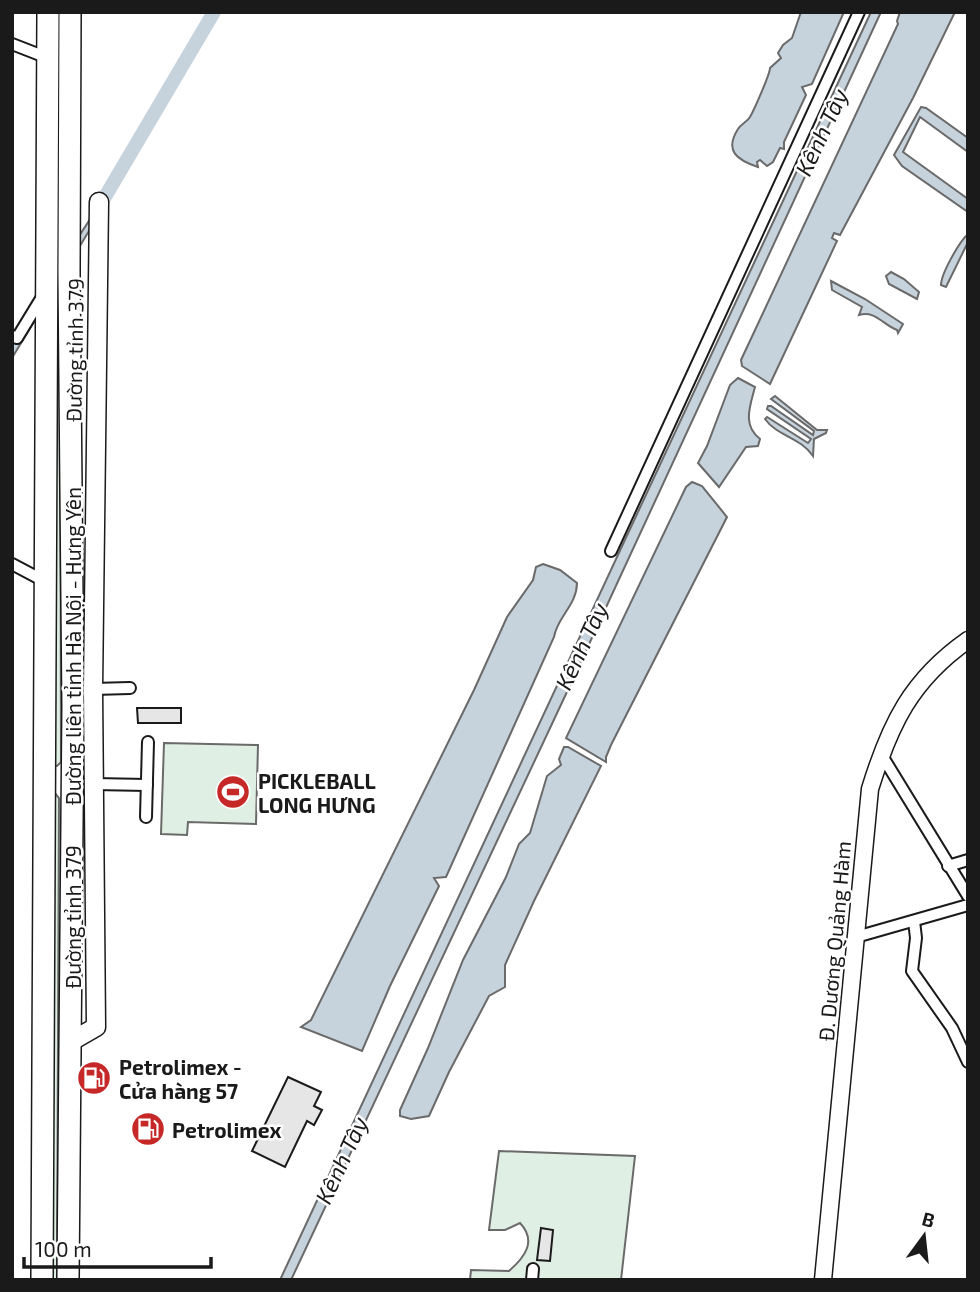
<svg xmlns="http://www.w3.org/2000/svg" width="980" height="1292" font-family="'Exo 2',sans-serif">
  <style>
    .green { fill: #e0efe3; stroke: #6a6a6a; stroke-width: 2 }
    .water { fill: #c6d2dc; stroke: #6a6a6a; stroke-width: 2 }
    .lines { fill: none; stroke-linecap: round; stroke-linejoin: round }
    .canal { stroke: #c6d2dc; stroke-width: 14 }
    .building { fill: #e6e6e6; stroke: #1a1a1a; stroke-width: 2 }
    .street-casing { stroke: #1a1a1a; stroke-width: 14 }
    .secondary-casing { stroke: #1a1a1a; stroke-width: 19 }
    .primary-casing { stroke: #1a1a1a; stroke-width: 21 }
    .highway-casing { stroke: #1a1a1a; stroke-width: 24 }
    .street { stroke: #fff; stroke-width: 10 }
    .secondary { stroke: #fff; stroke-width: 16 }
    .primary { stroke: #fff; stroke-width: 18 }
    .highway { stroke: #fff; stroke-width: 21 }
    .labels { text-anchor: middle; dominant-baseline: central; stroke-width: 5; stroke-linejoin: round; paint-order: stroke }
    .street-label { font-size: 21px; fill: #1a1a1a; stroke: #fff }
    .poi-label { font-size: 21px; font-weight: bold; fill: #1a1a1a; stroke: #fff; text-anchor: start }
    .water-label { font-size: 23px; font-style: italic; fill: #1a1a1a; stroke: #fff }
  </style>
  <rect width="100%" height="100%" fill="#fff"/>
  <g class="green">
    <polygon points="60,265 61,762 57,766 52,765 54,273"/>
    <polygon points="164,743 258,745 256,824 188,822 187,835 161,834"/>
    <polygon points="54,792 59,798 57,1280 50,1280"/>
    <path d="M499,1151L635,1156L621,1280H470L471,1270L509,1271C525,1257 537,1241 520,1223L505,1230H489Z"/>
  </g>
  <g class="water">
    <path d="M801,12H844L812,84L802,87L806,95L784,142V149L780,148L773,162L767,166L760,160L757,162L758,167C737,160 724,151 738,129C741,124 747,122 750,117C754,110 770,74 770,68L781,58L778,53L783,45L792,38Z"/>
    <polygon points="871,12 881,12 566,694 291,1280 280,1280"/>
    <polygon points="900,12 955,12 913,98 840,235 834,233 832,238 837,241 770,384 742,366 741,360 898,24 897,21"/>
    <polygon points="921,107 926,108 968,138 968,152 920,117 903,152 968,199 968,212 902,166 894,155"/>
    <polygon points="109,190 112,193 12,358 12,339"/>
    <path d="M968,234V242L946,287L941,285C941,274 959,242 968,234Z"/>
    <polygon points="891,272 904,279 919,292 917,299 889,284 886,276"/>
    <path d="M831,281L865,299L903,324L898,333L897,330C883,325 875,310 859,315L862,307L832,290Z"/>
    <path d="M738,378L755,387C750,406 742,425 760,439L758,446L746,447L719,487L698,463L707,446L730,385Z"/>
    <path d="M775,396L817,430H827L826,433L814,439L813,456C800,437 777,436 765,419L767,417L808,443L811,439L767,409L768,406H771L813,435L814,431L771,399Z"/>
    <polygon points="692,482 702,486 727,517 611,745 606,757 606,762 566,738 686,487"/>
    <path d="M543,564L560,570L577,583C577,605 557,617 554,637L446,877L434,878L439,886L390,986L362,1051L301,1027L311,1020L474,690L507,617L533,580L536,567Z"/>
    <polygon points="564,747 568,747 601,766 534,901 505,965 505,987 489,996 449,1072 429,1116 411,1119 400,1116 400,1110 428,1048 463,960 506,877 519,844 530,833 547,776 561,765 559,759"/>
  </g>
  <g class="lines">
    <polyline class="canal" points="99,207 214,12"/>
  </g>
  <g class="building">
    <polygon points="137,708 181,708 181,723 138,723"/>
    <polygon points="288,1077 321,1092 314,1106 322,1110 314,1125 307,1121 285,1167 252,1151"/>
    <polygon points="541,1228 553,1230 550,1261 537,1260"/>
  </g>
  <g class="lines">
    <g class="street-casing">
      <g id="street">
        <polyline points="12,44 48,58"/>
        <polyline points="12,336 17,338 42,297"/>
        <polyline points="611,551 859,12"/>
        <polyline points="12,564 46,582"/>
        <polyline points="93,689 130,688"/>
        <polyline points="881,754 968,896"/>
        <polyline points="94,784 147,785"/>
        <polyline points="146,817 148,742"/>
        <polyline points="948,866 968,860"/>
        <polyline points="914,921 916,938 912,971 952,1028 968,1062"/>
        <polyline points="856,937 968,905"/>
        <polyline points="532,1280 533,1269"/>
      </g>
    </g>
    <g class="secondary-casing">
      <path id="secondary" d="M823,1280L870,789C890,724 911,680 968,640"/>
    </g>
    <g class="primary-casing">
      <polyline id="primary" points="70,1042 96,1027 93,689 99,202"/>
    </g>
    <g class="highway-casing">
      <g id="highway">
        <polyline points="42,1280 48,12"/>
        <polyline points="68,1280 73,707 69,272 70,12"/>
      </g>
    </g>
    <use href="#street" class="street"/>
    <use href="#secondary" class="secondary"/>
    <use href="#primary" class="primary"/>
    <use href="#highway" class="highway"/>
  </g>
  <defs>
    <g id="stadium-disc" transform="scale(1.75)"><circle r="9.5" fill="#c62828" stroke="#fff"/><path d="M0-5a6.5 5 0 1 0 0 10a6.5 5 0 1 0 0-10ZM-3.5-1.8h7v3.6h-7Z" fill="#fff"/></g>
    <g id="fuel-disc" transform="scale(1.75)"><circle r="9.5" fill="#c62828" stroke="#fff"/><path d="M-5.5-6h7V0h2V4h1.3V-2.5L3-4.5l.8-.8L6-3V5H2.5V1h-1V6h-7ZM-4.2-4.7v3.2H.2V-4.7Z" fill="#fff"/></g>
  </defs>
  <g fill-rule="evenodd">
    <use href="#stadium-disc" x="233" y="792"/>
    <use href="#fuel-disc" x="94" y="1078"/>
    <use href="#fuel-disc" x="148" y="1129"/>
  </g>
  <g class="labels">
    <g class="street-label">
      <text transform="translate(74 350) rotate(-89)">Đường tỉnh 379</text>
      <text transform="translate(72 646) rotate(-90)">Đường liên tỉnh Hà Nội - Hưng Yên</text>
      <text transform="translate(72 917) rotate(-90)">Đường tỉnh 379</text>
      <text transform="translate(834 941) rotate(-85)">Đ. Dương Quảng Hàm</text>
    </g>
    <g class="poi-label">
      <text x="258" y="780">PICKLEBALL<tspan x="258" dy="24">LONG HƯNG</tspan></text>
      <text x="119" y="1066">Petrolimex -<tspan x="119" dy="24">Cửa hàng 57</tspan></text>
      <text x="172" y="1129">Petrolimex</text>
    </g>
    <g class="water-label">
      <text transform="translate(821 132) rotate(-65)">Kênh Tây</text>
      <text transform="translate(581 646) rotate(-65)">Kênh Tây</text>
      <text transform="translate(341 1160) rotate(-65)">Kênh Tây</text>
    </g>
  </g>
  <rect width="980" height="1292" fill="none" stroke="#1a1a1a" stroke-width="28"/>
  <g transform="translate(924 1236) rotate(15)" stroke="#ffffff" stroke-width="5" paint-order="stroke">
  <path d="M0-5L12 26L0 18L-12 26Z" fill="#1a1a1a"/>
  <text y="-10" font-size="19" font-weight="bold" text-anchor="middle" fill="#1a1a1a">B</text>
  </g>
  <path d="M24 1257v10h187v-10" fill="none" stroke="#1a1a1a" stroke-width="3.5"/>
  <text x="35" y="1257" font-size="21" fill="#1a1a1a" stroke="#ffffff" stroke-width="5" paint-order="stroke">100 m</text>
</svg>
